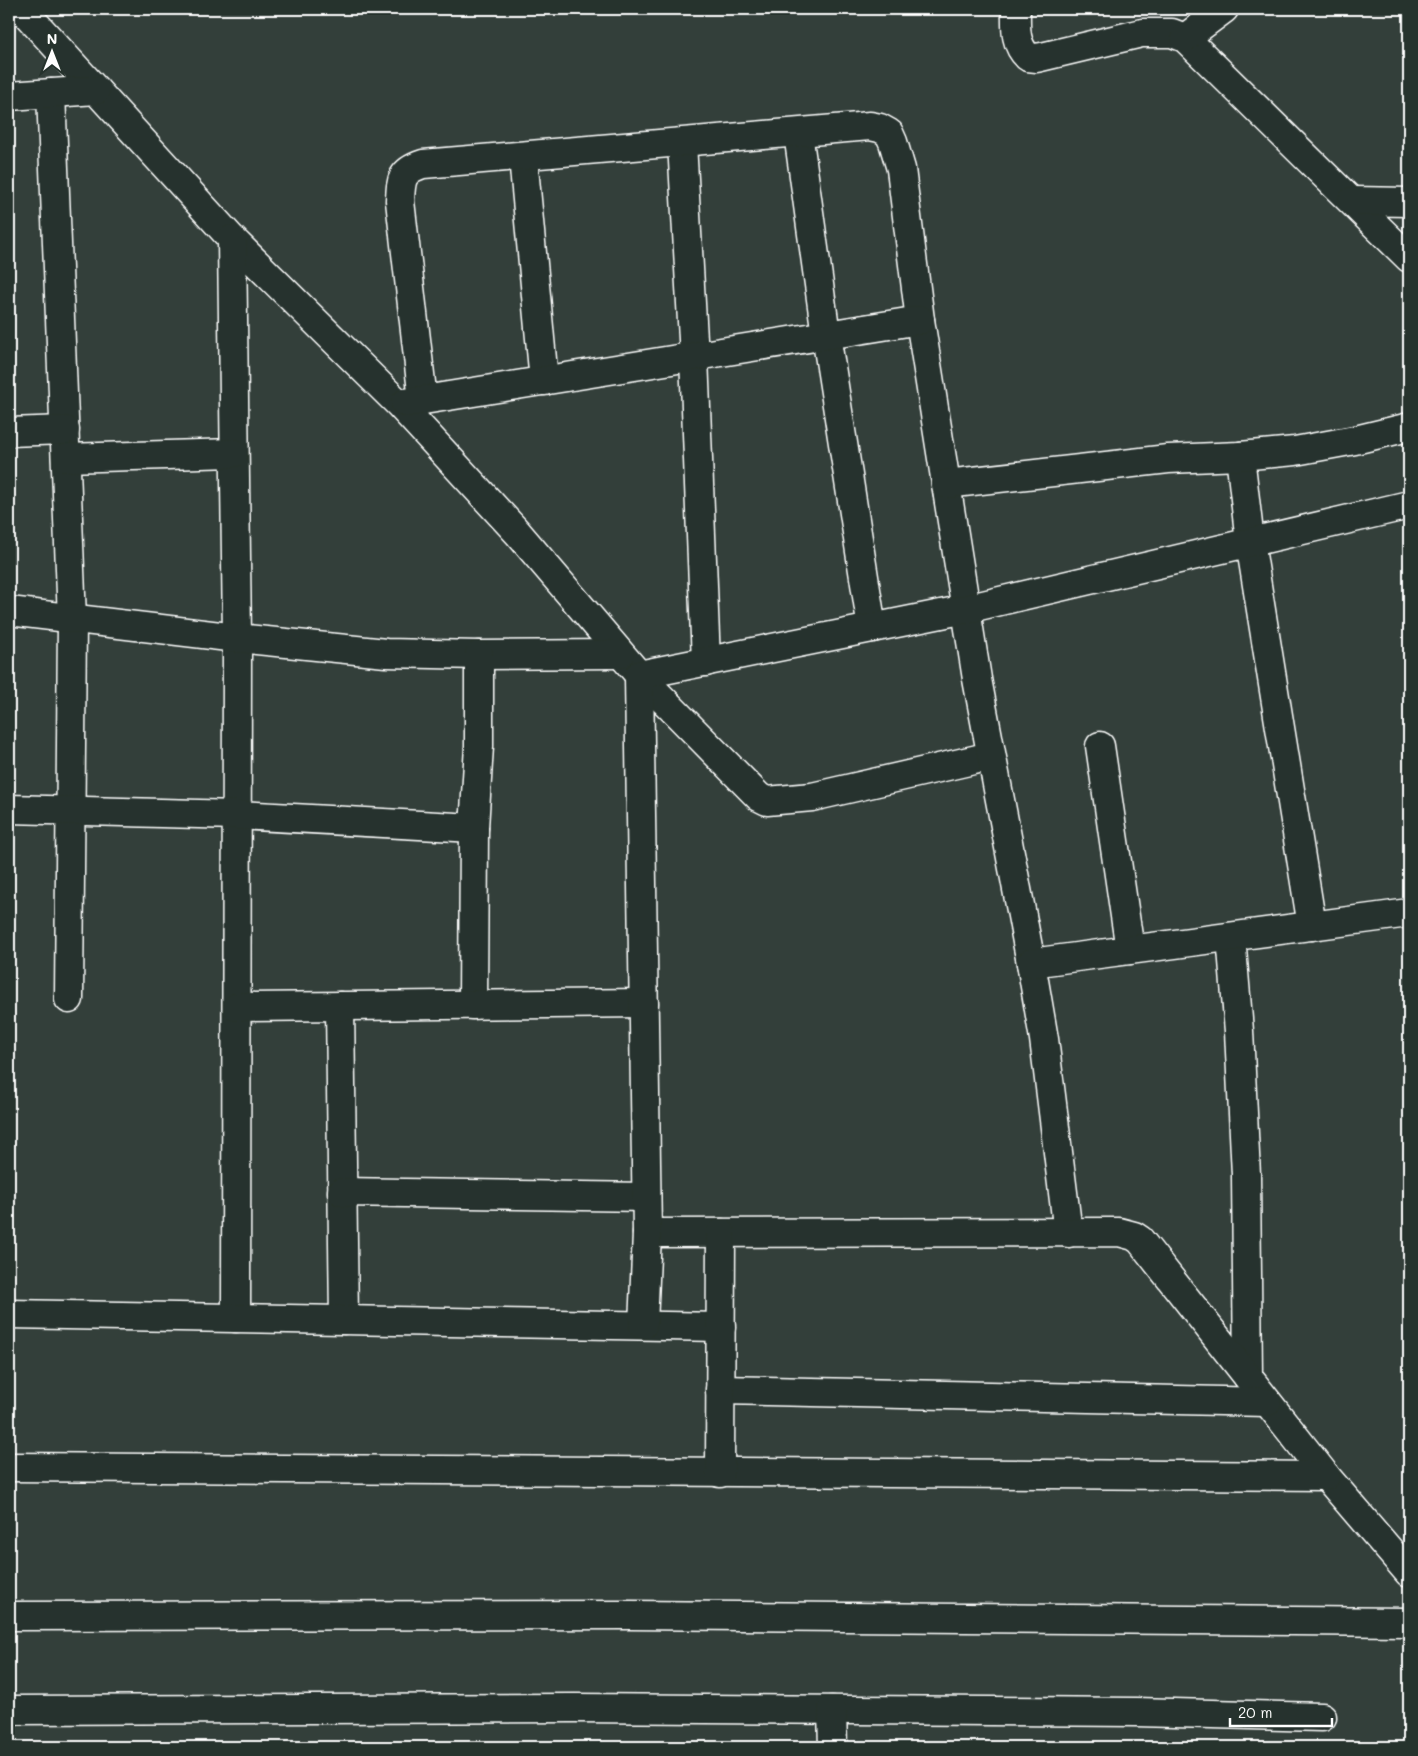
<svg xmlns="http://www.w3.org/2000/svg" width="1418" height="1756" font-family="Mali,sans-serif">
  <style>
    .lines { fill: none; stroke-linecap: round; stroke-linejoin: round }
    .minor-casing { stroke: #fff; stroke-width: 31 }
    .minor { stroke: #26332d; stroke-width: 28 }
  </style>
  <rect width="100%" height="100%" fill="#333f3a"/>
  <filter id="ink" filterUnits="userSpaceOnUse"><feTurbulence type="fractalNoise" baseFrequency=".02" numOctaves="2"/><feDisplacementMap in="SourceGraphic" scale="10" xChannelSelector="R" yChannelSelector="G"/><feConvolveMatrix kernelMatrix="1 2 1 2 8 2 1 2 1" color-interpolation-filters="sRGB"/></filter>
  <g filter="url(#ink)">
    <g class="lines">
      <g class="minor-casing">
        <g id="minor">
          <polyline points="22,9 232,239 399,404 518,533 639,675 759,797 767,801 812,797 991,756"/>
          <path d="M1016,9C1016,26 1014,44 1028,57L1037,58L1142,33H1172L1185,38L1409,258"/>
          <polyline points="1185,38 1224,9"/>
          <polyline points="51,93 72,619 69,999"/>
          <polyline points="9,96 96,90"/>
          <polyline points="798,133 826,335 872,628"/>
          <polyline points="682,143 694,357 706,662"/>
          <polyline points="523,157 544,381"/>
          <polyline points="1352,201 1409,202"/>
          <polyline points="232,239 237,638 236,1318"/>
          <path d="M423,400L400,201C401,179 401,171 423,164L870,126L880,128L889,133L893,142L901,169L920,320L977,679L1031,963L1044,1039L1068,1233"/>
          <polyline points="405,403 920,320"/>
          <polyline points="9,432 65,430"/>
          <polyline points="1240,456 1250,542 1312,926"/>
          <polyline points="66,458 234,453"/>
          <polyline points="946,484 1168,459 1240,456 1295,451 1355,440 1409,427"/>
          <polyline points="9,611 237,638 386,653 479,655 620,654"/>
          <polyline points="1100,746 1130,950"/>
          <polyline points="9,809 237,815 474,828"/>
          <polyline points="1231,937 1239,1031 1246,1175 1248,1377"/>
          <polyline points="1031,963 1409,913"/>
          <polyline points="473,1005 474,828 479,746 479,655"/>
          <polyline points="340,1006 344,1320"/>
          <polyline points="237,1007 644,1003"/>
          <polyline points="342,1192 646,1197"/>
          <polyline points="647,1233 1119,1232 1134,1236 1140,1240 1326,1476 1409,1573"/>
          <polyline points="9,1314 721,1327"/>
          <polyline points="643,1325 647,1233 639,675 966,609 1409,505"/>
          <polyline points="720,1390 1267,1402"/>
          <polyline points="9,1467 1326,1476"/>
          <polyline points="720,1473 721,1233"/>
          <polyline points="9,1616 630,1615 1409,1622"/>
          <polyline points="9,1710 575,1708 1136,1712 1322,1717"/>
          <polyline points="832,1710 833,1747"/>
        </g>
      </g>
      <use href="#minor" class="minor"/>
    </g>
  </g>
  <rect width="1418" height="1756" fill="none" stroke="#26332d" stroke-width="30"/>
  <rect x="15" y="15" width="1388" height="1726" fill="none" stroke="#fff" stroke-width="2" filter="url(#ink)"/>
  <g transform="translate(52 52)" stroke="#26332d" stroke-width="4" paint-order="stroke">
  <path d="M0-4L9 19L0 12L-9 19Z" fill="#ffffff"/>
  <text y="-8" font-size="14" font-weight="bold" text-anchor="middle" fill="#ffffff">N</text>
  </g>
  <path d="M1230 1718v8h102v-8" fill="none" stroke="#ffffff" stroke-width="2.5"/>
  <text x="1238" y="1718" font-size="15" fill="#ffffff" stroke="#26332d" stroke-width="4" paint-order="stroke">20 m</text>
</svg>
